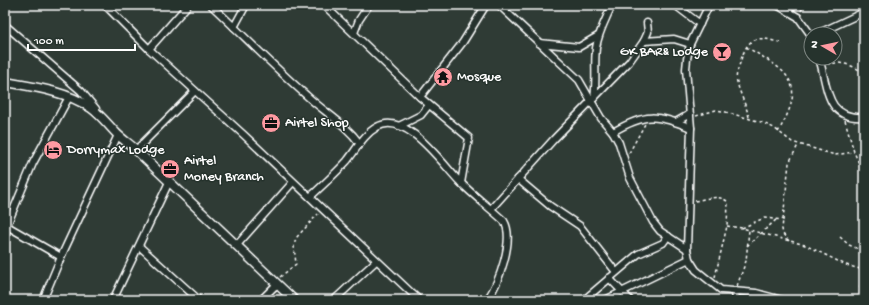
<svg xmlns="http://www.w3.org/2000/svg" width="869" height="305" font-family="'Gochi Hand',sans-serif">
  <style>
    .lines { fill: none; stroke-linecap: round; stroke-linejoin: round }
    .minor-casing { stroke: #fff; stroke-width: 9 }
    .tertiary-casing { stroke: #fff; stroke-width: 11 }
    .path { stroke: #fff; stroke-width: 1.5; stroke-dasharray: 3 3; stroke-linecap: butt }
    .minor { stroke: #26332d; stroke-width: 6 }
    .tertiary { stroke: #26332d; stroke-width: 8 }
    .labels { text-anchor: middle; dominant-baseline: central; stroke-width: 3; stroke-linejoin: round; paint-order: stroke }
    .poi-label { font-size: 14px; fill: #fff; stroke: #26332d; text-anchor: start }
  </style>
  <rect width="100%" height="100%" fill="#2f3b35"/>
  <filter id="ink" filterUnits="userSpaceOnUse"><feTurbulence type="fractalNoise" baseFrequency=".025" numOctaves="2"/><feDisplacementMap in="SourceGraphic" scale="8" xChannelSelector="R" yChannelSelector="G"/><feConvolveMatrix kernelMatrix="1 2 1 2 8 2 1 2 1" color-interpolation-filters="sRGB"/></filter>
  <g filter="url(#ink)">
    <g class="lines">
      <g class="minor-casing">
        <g id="minor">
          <polyline points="105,5 149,49 244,135 419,300"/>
          <path d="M211,5C243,35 273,66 306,95C324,112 346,124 360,144"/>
          <polyline points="324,5 420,97 469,138 461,183"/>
          <polyline points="499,5 579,80 601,118 613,132 619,143 630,178 653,222 660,231 687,249"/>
          <polyline points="675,5 700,24"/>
          <polyline points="709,5 690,44 687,59 686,69 691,128 687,249 689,259 696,270 721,290 756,293 782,300"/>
          <polyline points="777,5 798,17 811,35"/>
          <polyline points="5,25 81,91 96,109"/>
          <polyline points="234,27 246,5"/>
          <polyline points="354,33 359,20 369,5"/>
          <polyline points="817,34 864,12"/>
          <polyline points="644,41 674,39 690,44"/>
          <polyline points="539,43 579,47 598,36"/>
          <polyline points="149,49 188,5"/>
          <path d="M819,58C828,86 825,120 864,117"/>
          <polyline points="420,97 463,42 486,5"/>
          <path d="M594,98C597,81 594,65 596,48C598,33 606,19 612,5"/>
          <polyline points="676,122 690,114"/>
          <polyline points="399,126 421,115 429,105"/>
          <path d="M613,132C645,113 657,114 691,128"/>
          <polyline points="136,150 195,91"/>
          <polyline points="518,179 550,206 580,226 616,272"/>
          <path d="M310,197C322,186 335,174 347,161C356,150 364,134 377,127C406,110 443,165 460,182C474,196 490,208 504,221C515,239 499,283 487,300"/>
          <polyline points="491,209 554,139 629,62 644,41 648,32 647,23"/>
          <polyline points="7,226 61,257"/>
          <polyline points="5,230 33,163 69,97"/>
          <polyline points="237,245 293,182"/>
          <polyline points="139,246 199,300"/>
          <polyline points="609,278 630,300"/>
          <polyline points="735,291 736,300"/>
          <polyline points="43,300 61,257 118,135"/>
          <polyline points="113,300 169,182"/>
          <polyline points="261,300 277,284"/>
          <polyline points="334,300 376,261"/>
          <polyline points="584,300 638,254 663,243 668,236"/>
          <polyline points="605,300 689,259"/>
        </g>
      </g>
      <g class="tertiary-casing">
        <path id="tertiary" d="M5,82C34,87 66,91 91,108C101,115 108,125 117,134C123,140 130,144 136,150L294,300"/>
      </g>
      <g class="path">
        <polyline points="801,11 804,5"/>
        <path d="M746,47C789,72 808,82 778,132"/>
        <path d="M827,64C842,61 852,65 864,73"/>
        <polyline points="696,116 716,110 722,111 761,122 774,128 792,142 835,155 854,152"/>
        <path d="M749,117C746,105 740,94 737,82C735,76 738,69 740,63C748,35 758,35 783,44"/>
        <polyline points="845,120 854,152 864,175"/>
        <polyline points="629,153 645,124"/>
        <path d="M695,201C705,199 720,194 728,202L727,226L715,277"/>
        <polyline points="727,226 742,228 805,245 846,265 864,270"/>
        <polyline points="742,228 764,218 784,220"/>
        <polyline points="840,237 849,245 864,251"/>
        <polyline points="789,241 783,234 782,229 789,163 798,145"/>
        <polyline points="747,246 777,219"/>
        <polyline points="280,277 296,264 294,246 296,238 318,214"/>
        <polyline points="737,286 746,261 749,230"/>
        <polyline points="861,300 860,287 864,273"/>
      </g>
      <use href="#minor" class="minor"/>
      <use href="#tertiary" class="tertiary"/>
    </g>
  </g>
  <defs>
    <g id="bar-disc" transform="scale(1)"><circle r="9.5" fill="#ff9aa2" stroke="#26332d"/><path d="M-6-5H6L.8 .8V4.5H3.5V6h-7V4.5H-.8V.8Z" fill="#111"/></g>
    <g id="temple-disc" transform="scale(1)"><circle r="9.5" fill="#ff9aa2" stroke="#26332d"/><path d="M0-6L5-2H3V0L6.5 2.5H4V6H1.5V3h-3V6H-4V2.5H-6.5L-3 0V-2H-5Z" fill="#111"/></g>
    <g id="office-disc" transform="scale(1)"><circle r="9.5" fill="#ff9aa2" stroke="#26332d"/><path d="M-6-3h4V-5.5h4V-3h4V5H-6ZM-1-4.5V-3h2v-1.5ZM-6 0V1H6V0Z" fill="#111"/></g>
    <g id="hotel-disc" transform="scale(1)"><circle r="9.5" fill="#ff9aa2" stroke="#26332d"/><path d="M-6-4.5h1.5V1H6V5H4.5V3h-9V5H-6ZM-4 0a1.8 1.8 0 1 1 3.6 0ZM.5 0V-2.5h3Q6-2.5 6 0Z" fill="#111"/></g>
  </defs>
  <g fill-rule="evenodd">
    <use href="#bar-disc" x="722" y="52"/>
    <use href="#temple-disc" x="443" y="77"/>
    <use href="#office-disc" x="271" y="123"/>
    <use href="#hotel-disc" x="53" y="150"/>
    <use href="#office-disc" x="170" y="169"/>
  </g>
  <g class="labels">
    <g class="poi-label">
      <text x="708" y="52" text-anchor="end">GK BAR&amp; Lodge</text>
      <text x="457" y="77">Mosque</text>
      <text x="285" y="123">Airtel Shop</text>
      <text x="67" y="150">Dorrymax Lodge</text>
      <text x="184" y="161">Airtel<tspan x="184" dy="16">Money Branch</tspan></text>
    </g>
  </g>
  <rect width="869" height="305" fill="none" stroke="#26332d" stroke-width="20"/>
  <rect x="10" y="10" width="849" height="285" fill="none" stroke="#fff" stroke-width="1.5" filter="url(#ink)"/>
  <g transform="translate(823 46) rotate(279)"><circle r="19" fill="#26332d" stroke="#7d8581"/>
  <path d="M0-3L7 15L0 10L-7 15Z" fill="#ff9aa2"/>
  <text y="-6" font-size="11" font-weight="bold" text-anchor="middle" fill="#ffffff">N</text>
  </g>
  <path d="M28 44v6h107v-6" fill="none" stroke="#ffffff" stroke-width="2"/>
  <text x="34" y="44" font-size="12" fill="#ffffff" stroke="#26332d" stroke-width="3" paint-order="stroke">100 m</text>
</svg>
